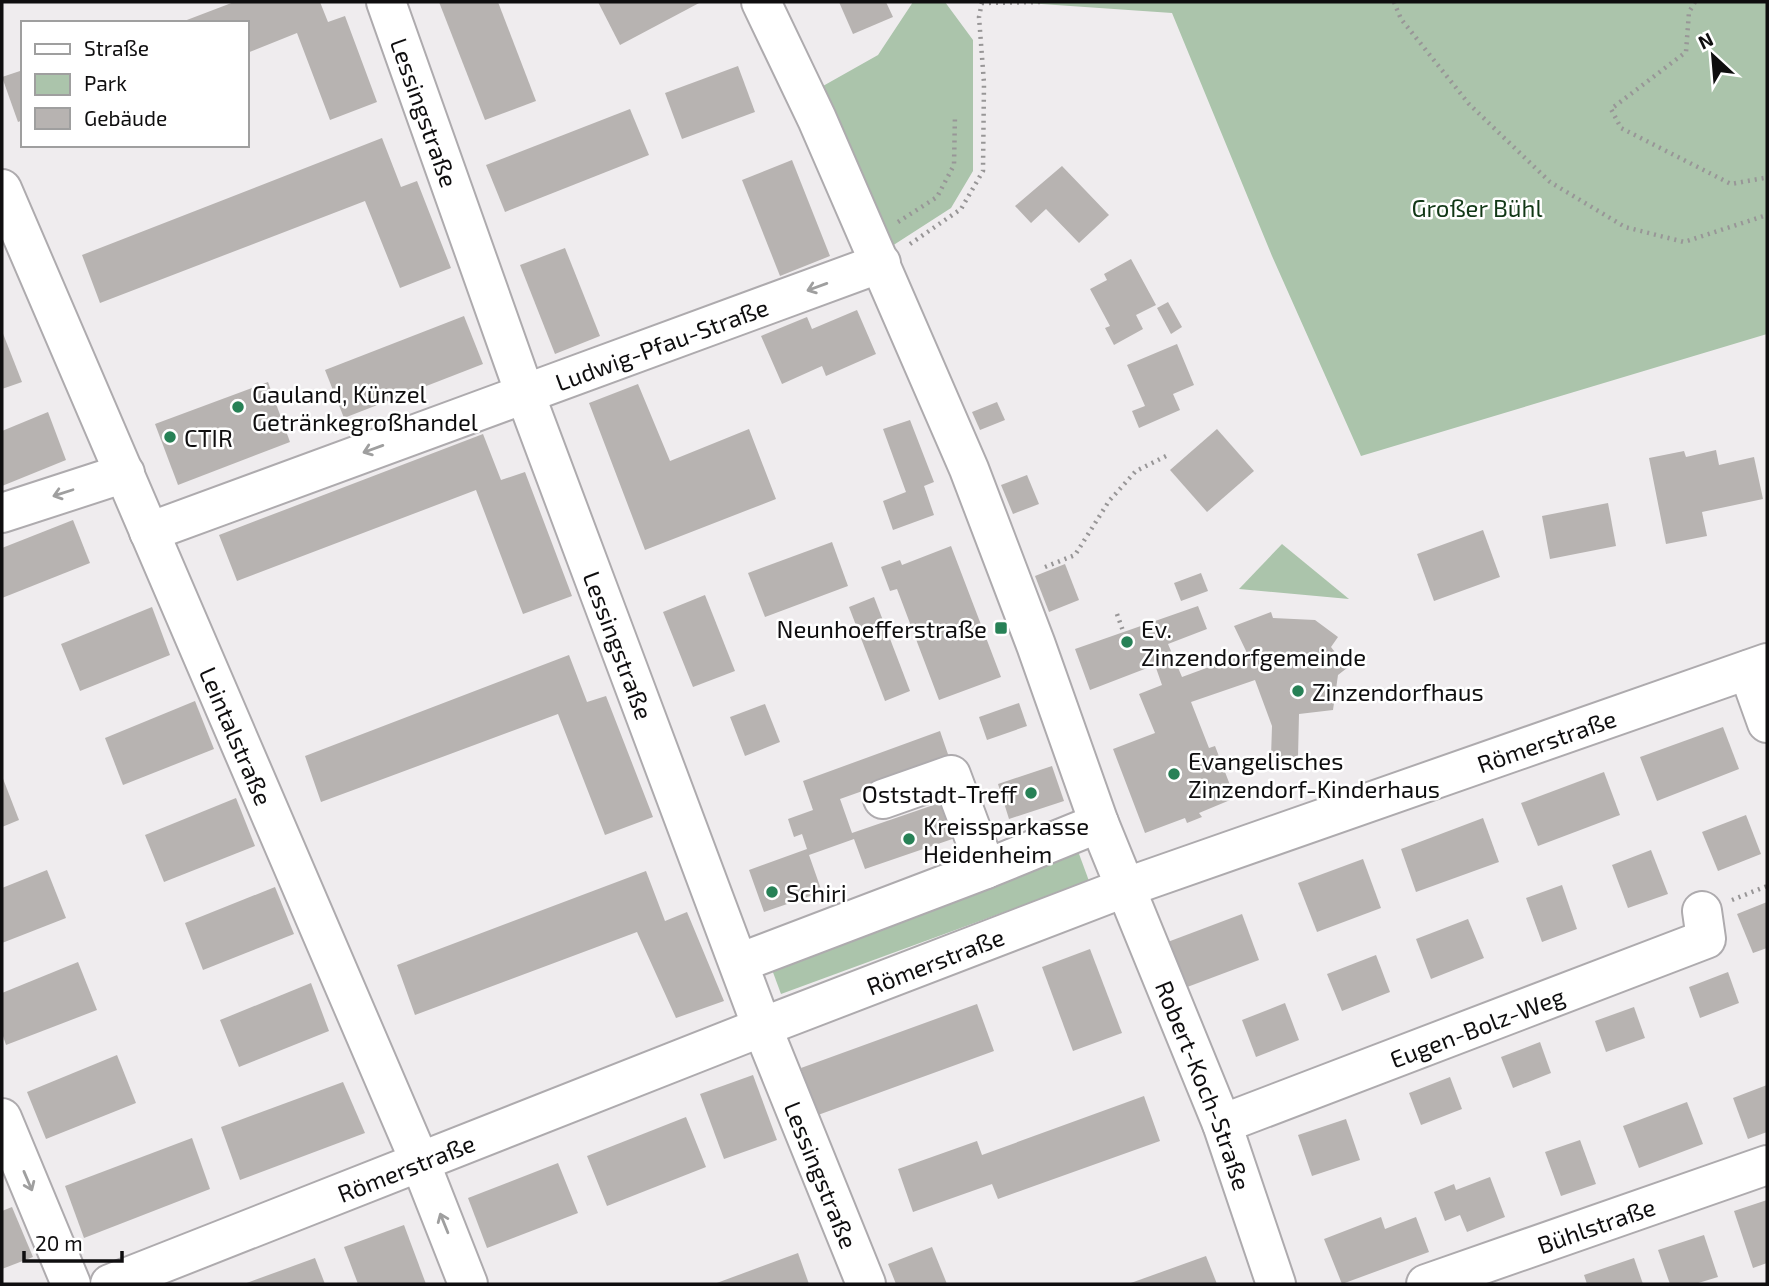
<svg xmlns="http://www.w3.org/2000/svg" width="1769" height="1286" font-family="'Exo 2',sans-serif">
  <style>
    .green { fill: #abc4ab }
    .building { fill: #b7b3b1 }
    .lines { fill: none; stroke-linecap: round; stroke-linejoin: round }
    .minor-casing { stroke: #aeabae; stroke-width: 42 }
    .path { stroke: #989697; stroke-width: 4.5; stroke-dasharray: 2 5; stroke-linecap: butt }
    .minor { stroke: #fff; stroke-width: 38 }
    .oneway { stroke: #9f9f9f }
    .poi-dot { fill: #278156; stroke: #fff; stroke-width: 2.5 }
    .labels { text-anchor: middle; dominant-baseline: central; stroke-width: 5; stroke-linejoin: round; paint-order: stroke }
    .street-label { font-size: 24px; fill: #0f0e0f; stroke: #fff }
    .park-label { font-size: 24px; fill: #113816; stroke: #fff }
    .poi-label { font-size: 24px; fill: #0f0e0f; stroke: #fff; text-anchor: start }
  </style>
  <rect width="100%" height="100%" fill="#efecee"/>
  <g class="green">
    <polygon points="913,2 945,2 973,40 973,171 951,208 892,246 823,86 878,55"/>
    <polygon points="1012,2 1767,2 1767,334 1361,456 1272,256 1172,13"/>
    <polygon points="1282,544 1349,599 1239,589"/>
    <polygon points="1075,843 1089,881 781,994 767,956"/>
  </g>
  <g class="building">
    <polygon points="234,2 320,2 328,22 345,16 377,102 330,120 297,33 247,53 247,23 179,23"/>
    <polygon points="439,2 498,2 536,101 485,120"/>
    <polygon points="598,2 701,2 620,45"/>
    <polygon points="839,2 886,2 893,17 853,34"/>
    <polygon points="738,66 755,112 682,139 665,93"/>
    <polygon points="23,70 23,120 18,122 2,77"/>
    <polygon points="630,109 649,155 505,212 486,165"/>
    <polygon points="382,138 401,187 417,181 451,268 400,288 365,201 100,303 82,255"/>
    <polygon points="792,160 830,256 780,276 742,180"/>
    <polygon points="1062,166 1109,215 1079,243 1046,209 1031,223 1015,206"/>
    <polygon points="565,248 600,336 555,354 520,265"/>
    <polygon points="1131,259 1156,305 1136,315 1143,329 1114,345 1105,328 1110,326 1090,289 1107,280 1104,274"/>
    <polygon points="1168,302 1182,327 1171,334 1157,308"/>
    <polygon points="857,310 876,354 826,376 822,366 782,384 761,336 807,317 812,329"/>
    <polygon points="464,316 483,364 344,418 325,370"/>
    <polygon points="2,331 22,382 2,389"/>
    <polygon points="1177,344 1194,385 1173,394 1180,410 1139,428 1132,411 1145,406 1127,365"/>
    <polygon points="268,382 290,442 178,485 155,424"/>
    <polygon points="638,384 670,461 749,429 776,499 645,550 589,403"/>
    <polygon points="997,402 1005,420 980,430 972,412"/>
    <polygon points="48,412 66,460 2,486 2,431"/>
    <polygon points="910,420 934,482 924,486 934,515 893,530 883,501 906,492 883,429"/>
    <polygon points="1217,429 1254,471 1207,512 1170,470"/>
    <polygon points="483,434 501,480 525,472 572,596 523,614 476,490 237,581 219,535"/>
    <polygon points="1716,450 1719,465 1754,457 1763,499 1702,512 1707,536 1666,544 1649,458 1684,451 1686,457"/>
    <polygon points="1027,475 1039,504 1013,514 1001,485"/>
    <polygon points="1608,503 1616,546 1550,559 1542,516"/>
    <polygon points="73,520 90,563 2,598 2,548"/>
    <polygon points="1483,530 1500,577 1434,601 1417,554"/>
    <polygon points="832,542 848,586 765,617 748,573"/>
    <polygon points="951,546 1001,677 939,700 897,589 890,591 881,567 900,560 902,565"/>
    <polygon points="1065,564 1079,600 1049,612 1035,576"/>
    <polygon points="1201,573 1208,591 1181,601 1174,583"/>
    <polygon points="705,595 735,671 693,687 663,612"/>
    <polygon points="874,597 910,691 885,701 849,607"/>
    <polygon points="1198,606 1207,629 1168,644 1182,677 1247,653 1234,626 1271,612 1273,618 1315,620 1338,637 1331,647 1347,668 1338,675 1333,710 1299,714 1298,757 1271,757 1272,726 1255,680 1191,702 1209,748 1215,746 1235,798 1199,813 1202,817 1187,823 1185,818 1145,833 1113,749 1155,733 1139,694 1162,685 1155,665 1090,690 1075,649"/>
    <polygon points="152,607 170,655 80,691 61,644"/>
    <polygon points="569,655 587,702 606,696 653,817 605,835 558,714 321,802 305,756"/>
    <polygon points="195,701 214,749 123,785 105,738"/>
    <polygon points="1019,703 1027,726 987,740 979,717"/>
    <polygon points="765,704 780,742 745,756 730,717"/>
    <polygon points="1723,727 1739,769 1657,801 1640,757"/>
    <polygon points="940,731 950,760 840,799 852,833 951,799 964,835 865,869 854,839 809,855 822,892 764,912 749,870 807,849 802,834 794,837 788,819 813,810 803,781"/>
    <polygon points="1052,766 1064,801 1009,819 998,784"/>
    <polygon points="1604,772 1620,815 1538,846 1521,803"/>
    <polygon points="2,776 19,820 2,827"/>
    <polygon points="236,798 255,846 164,882 145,835"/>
    <polygon points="1746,815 1761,854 1718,871 1702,832"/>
    <polygon points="1483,818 1499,862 1416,892 1401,849"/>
    <polygon points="1651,850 1668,894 1628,908 1612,865"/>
    <polygon points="1363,859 1381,908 1317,932 1298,883"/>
    <polygon points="47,870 66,918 2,943 2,888"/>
    <polygon points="646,871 665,921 687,912 724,1001 676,1018 637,932 415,1015 397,965"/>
    <polygon points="1562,885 1577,929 1542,942 1526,898"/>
    <polygon points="275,887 294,934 203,970 185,923"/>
    <polygon points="1767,902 1767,948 1753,953 1737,914"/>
    <polygon points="1242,914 1259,960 1182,989 1165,943"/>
    <polygon points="1468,919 1484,958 1431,979 1416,939"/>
    <polygon points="1090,949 1122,1033 1073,1051 1042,967"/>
    <polygon points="1376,955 1390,992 1342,1011 1327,974"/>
    <polygon points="78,962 97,1010 6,1045 2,1033 2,993"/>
    <polygon points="1728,972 1739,1003 1700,1018 1689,987"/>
    <polygon points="311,983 329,1031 239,1067 220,1020"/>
    <polygon points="1285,1003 1299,1040 1256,1057 1242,1020"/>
    <polygon points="977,1004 994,1051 818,1115 801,1068"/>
    <polygon points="1634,1007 1645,1038 1606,1052 1595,1021"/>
    <polygon points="1540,1042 1551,1073 1513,1088 1501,1057"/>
    <polygon points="117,1055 136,1103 46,1139 27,1092"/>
    <polygon points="753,1075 777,1140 724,1159 700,1094"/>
    <polygon points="1450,1077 1462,1109 1421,1125 1409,1093"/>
    <polygon points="343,1082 365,1133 240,1180 221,1127"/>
    <polygon points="1767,1085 1767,1132 1748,1139 1733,1098"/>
    <polygon points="1144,1096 1160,1141 998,1199 992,1184 913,1212 898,1169 977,1141 982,1155"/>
    <polygon points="1687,1102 1703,1144 1639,1168 1623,1126"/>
    <polygon points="686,1117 706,1167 607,1206 587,1156"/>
    <polygon points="1346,1119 1360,1160 1312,1176 1298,1135"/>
    <polygon points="192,1138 210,1189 84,1238 65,1186"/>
    <polygon points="1580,1140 1596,1184 1561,1196 1545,1152"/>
    <polygon points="558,1163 578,1213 487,1248 468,1198"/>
    <polygon points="1490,1177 1505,1217 1467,1232 1460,1215 1445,1221 1434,1192 1454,1184 1456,1190"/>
    <polygon points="1767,1200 1767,1263 1753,1268 1734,1211"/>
    <polygon points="12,1207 33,1257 2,1269 2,1211"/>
    <polygon points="1381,1217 1385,1229 1416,1217 1429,1252 1342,1284 1324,1239"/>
    <polygon points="404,1225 426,1284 358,1284 344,1247"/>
    <polygon points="1704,1235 1718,1277 1695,1284 1670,1284 1658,1250"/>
    <polygon points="932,1247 947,1284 896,1284 888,1264"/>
    <polygon points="798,1253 809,1284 714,1284"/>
    <polygon points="1206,1256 1217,1284 1128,1284"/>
    <polygon points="315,1258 325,1284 244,1284"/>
    <polygon points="1634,1258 1643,1284 1587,1284 1584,1275"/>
  </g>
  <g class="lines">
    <g class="minor-casing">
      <g id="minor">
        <path id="s1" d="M386,2L525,394L607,613L762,1027L866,1284"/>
        <path id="s2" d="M761,2L817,119L969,469L1036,645L1099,823L1222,1124L1276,1284"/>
        <path id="s3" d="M2,189L420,1162L468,1284"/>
        <polyline points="2,513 125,473"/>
        <path id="s4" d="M149,532L881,263"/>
        <polyline points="1748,670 1767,723"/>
        <polyline points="883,799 951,775 986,869"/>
        <polyline points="739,963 986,869 1099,823"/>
        <polyline points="2,1118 71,1284"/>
        <path id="s5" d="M1222,1124L1706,939L1702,911"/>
        <path id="s6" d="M110,1284L762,1027L1124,888L1767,663"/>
        <path id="s7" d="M1426,1284L1767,1165"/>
      </g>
    </g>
    <g class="path">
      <polyline points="1394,2 1401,19 1469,104 1550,182 1625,227 1684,242 1767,215"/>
      <polyline points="1695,2 1689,12 1686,52 1611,109 1621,128 1731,184 1764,178 1767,175"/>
      <polyline points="982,3 1044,2"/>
      <polyline points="898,222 937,197 954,165 955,115"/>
      <polyline points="910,244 961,209 983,171 984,83 979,17 982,2"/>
      <polyline points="1045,567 1075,555 1109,501 1136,471 1168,455"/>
      <polyline points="1117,614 1123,631"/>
      <polyline points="1732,900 1767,886"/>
    </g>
    <use href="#minor" class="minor"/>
  </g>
  <defs><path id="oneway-shaft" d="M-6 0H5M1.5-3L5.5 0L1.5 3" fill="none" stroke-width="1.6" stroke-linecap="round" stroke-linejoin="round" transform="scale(1.75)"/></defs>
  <g class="oneway">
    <use href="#oneway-shaft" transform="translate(817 287) rotate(160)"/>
    <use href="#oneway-shaft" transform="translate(373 449) rotate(160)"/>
    <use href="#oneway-shaft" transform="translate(63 493) rotate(162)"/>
    <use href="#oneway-shaft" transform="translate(28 1181) rotate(67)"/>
    <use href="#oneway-shaft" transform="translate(444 1223) rotate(-112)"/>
  </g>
  <g class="poi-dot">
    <circle cx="238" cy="407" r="7"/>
    <circle cx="170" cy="437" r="7"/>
    <rect x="994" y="621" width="14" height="14" rx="3.5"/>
    <circle cx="1127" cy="642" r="7"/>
    <circle cx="1298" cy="691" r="7"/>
    <circle cx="1174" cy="774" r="7"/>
    <circle cx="1031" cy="793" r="7"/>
    <circle cx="909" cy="839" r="7"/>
    <circle cx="772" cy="892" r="7"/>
  </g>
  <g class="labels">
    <g class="street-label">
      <text stroke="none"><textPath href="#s1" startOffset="117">Lessingstraße</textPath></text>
      <text stroke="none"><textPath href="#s4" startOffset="546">Ludwig-Pfau-Straße</textPath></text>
      <text stroke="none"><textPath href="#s1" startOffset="684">Lessingstraße</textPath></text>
      <text stroke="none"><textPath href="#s3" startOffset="595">Leintalstraße</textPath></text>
      <text stroke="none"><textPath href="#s6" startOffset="1536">Römerstraße</textPath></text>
      <text stroke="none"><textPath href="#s6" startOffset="886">Römerstraße</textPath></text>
      <text stroke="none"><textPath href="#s5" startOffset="273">Eugen-Bolz-Weg</textPath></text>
      <text stroke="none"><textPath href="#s2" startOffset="1171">Robert-Koch-Straße</textPath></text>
      <text stroke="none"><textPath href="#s6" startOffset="318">Römerstraße</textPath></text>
      <text stroke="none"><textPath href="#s1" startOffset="1251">Lessingstraße</textPath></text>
      <text stroke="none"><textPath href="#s7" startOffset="180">Bühlstraße</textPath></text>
    </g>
    <g class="park-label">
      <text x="1477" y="207">Großer Bühl</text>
    </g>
    <g class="poi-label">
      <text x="252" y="393">Gauland, Künzel<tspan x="252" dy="28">Getränkegroßhandel</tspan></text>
      <text x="184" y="437">CTIR</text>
      <text x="987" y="628" text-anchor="end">Neunhoefferstraße</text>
      <text x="1141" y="628">Ev.<tspan x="1141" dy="28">Zinzendorfgemeinde</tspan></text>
      <text x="1312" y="691">Zinzendorfhaus</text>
      <text x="1188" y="760">Evangelisches<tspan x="1188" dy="28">Zinzendorf-Kinderhaus</tspan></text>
      <text x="1017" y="793" text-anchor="end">Oststadt-Treff</text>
      <text x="923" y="825">Kreissparkasse<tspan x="923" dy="28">Heidenheim</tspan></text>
      <text x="786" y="892">Schiri</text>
    </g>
  </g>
  <rect width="1769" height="1286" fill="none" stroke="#0f0e0f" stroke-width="7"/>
  <rect x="21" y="21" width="228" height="126" fill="#ffffff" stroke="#9f9f9f" stroke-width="2"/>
  <rect x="35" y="44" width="35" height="10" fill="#ffffff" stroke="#9f9f9f" stroke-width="2"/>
  <text x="84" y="56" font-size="21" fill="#0f0e0f">Straße</text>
  <rect x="35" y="74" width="35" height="21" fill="#abc4ab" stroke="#9f9f9f" stroke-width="2"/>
  <text x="84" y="91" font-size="21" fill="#0f0e0f">Park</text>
  <rect x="35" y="108" width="35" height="21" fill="#b7b3b1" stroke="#9f9f9f" stroke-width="2"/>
  <text x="84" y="126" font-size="21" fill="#0f0e0f">Gebäude</text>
  <g transform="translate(1713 56) rotate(334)" stroke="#ffffff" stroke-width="5" paint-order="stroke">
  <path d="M0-5L12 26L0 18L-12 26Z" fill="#0f0e0f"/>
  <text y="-10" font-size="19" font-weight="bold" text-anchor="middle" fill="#0f0e0f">N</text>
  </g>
  <path d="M24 1251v10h98v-10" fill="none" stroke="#0f0e0f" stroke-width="3.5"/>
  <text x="35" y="1251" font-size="21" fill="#0f0e0f" stroke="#ffffff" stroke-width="5" paint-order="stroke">20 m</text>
</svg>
